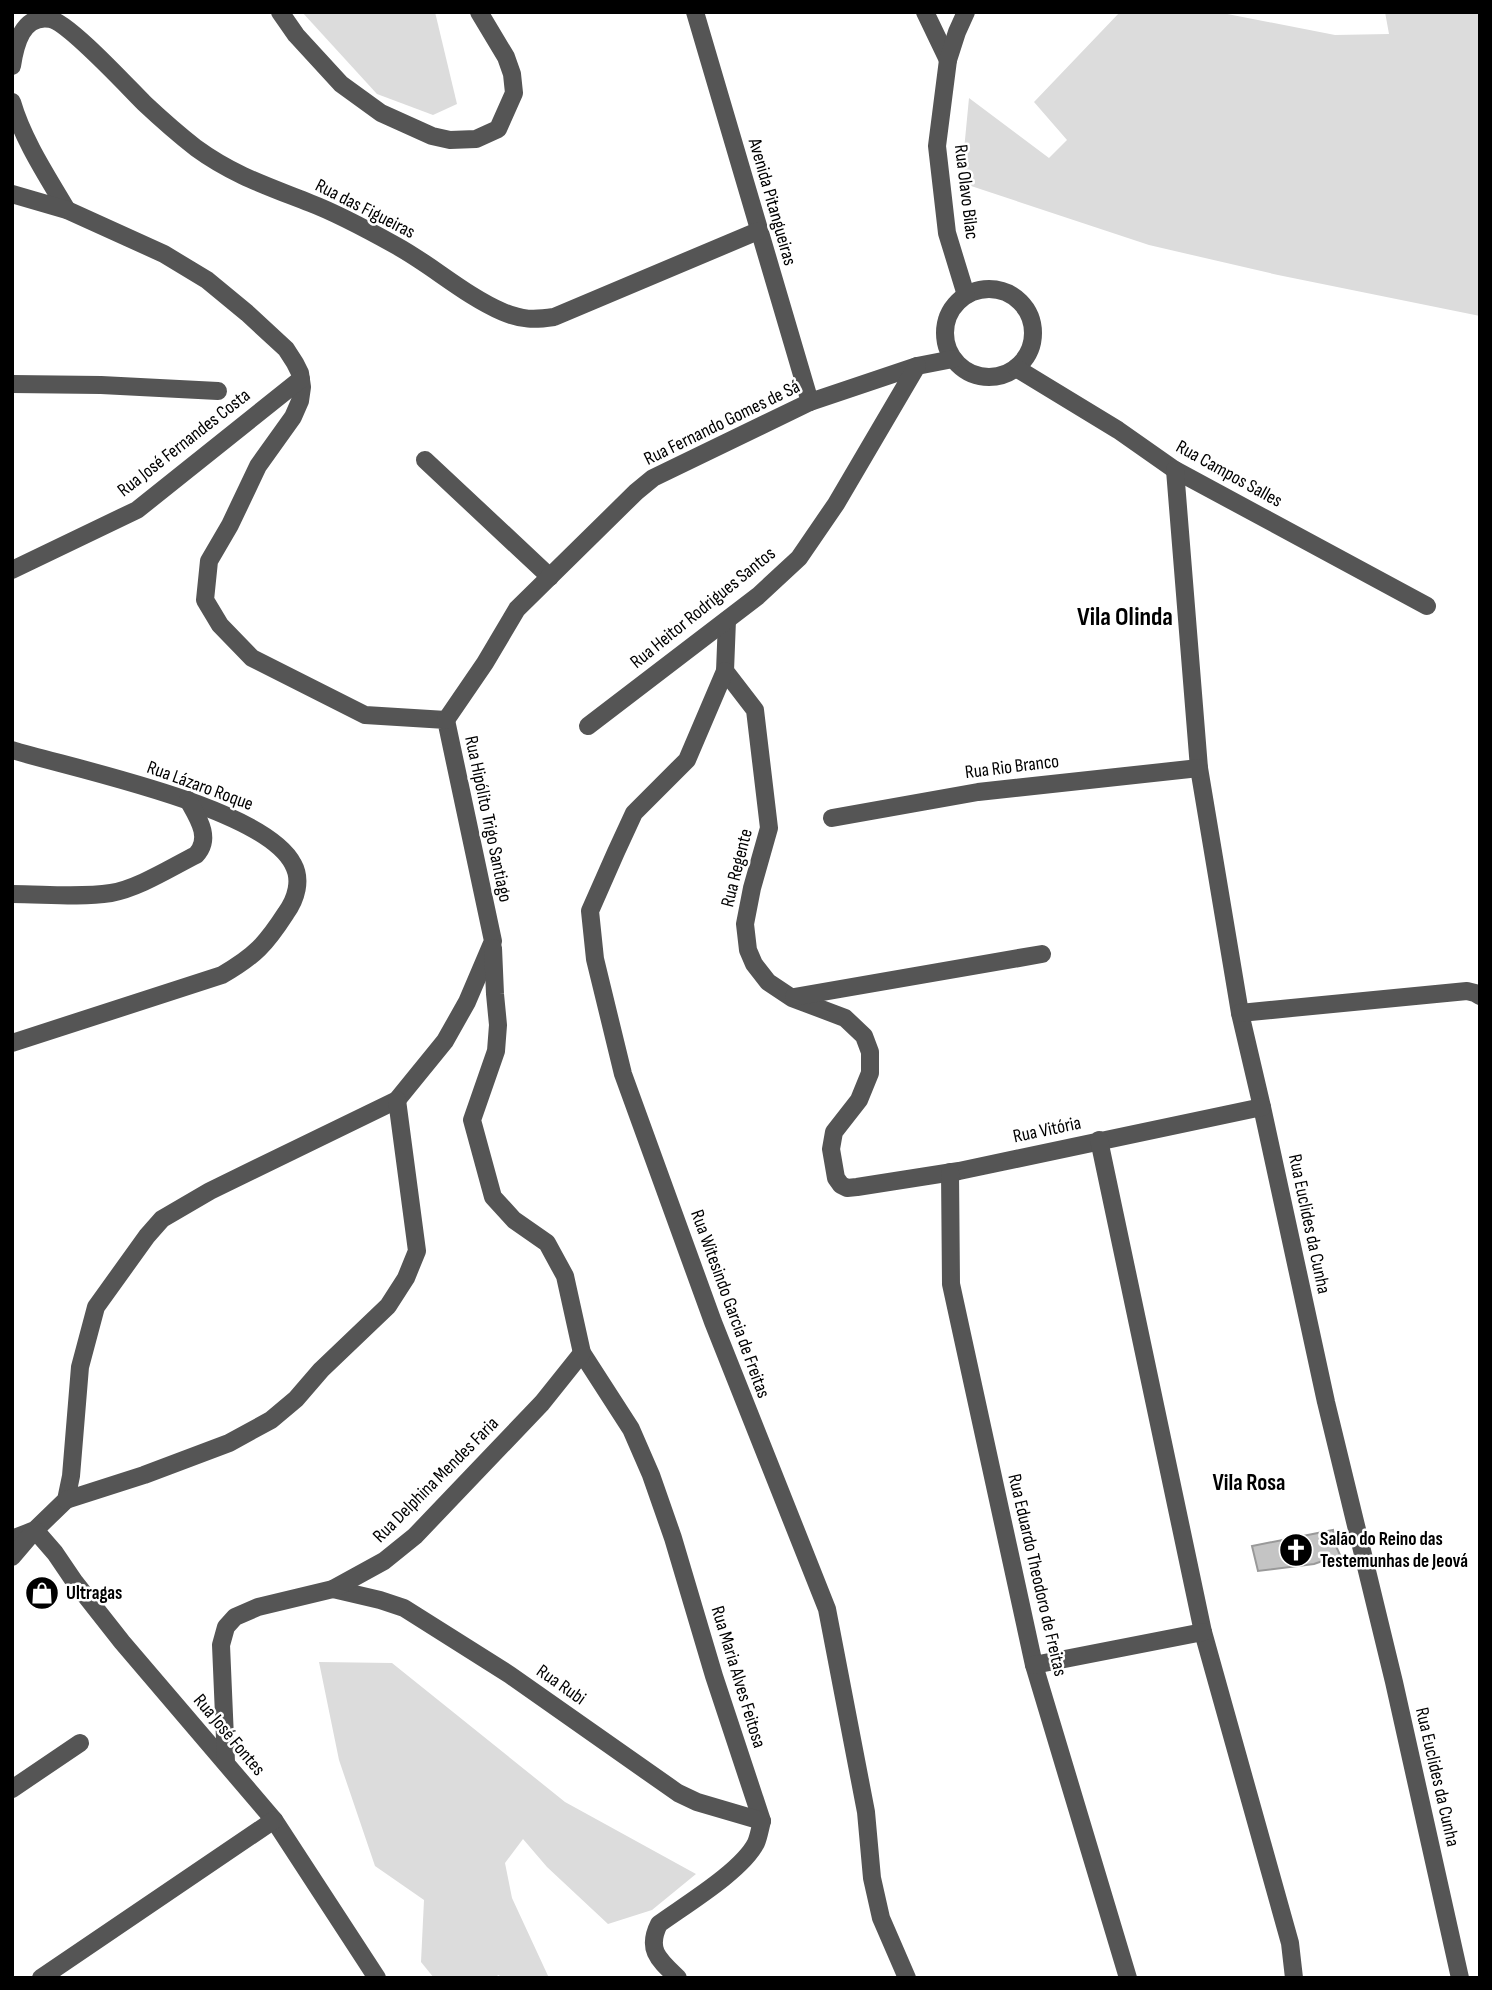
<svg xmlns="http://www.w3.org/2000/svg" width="1492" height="1990" font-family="'Sofia Sans Condensed',sans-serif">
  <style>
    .green { fill: #dcdcdc }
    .building { fill: #c4c4c4; stroke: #999; stroke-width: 2 }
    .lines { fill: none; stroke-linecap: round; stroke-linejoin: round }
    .minor { stroke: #555; stroke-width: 18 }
    .labels { text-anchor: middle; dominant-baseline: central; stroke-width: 5; stroke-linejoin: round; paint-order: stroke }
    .street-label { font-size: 19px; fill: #000; stroke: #fff }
    .poi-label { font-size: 19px; font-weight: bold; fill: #000; stroke: #fff; text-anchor: start }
    .quarter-label { font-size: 23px; font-weight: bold; fill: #000; stroke: #fff }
    .district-label { font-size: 26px; font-weight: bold; fill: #000; stroke: #fff }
  </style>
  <rect width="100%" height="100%" fill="#fff"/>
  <g class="green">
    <polygon points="302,12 435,12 457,104 433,115 377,94"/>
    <polygon points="1120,12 1217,12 1335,35 1389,34 1385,12 1480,12 1480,316 1278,275 1149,245 965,184 964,150 969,98 1049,158 1067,140 1034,102"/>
    <polygon points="319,1662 392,1663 565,1802 696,1874 652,1910 608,1924 547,1867 523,1839 505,1863 512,1898 549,1978 501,1978 499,1975 492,1978 434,1978 421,1962 424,1900 375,1866 339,1760"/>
  </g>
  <polygon class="building" points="1333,1530 1335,1544 1340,1555 1314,1564 1258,1571 1252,1546"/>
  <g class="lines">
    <g class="minor">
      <polyline points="280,12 296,35 341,84 381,113 432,136 450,140 476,139 498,129 514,93 512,74 506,57 479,12"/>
      <polyline points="695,12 810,402"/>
      <polyline points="925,12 948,60"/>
      <path d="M12,66C15,46 22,14 50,19C68,22 127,86 144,103C160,118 178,134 196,148C233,175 267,186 310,203C339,214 368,230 395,245C432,265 464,295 503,312C522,320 534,320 554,317L758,231"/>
      <path d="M12,102C23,140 47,176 67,210"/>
      <polyline points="12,194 67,210 164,254 207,280 247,313 286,349 295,363 300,373 302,387 300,401 293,417 258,466 230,525 209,561 205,600 220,625 252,658 365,715 446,720 493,941 467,1002 445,1041 397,1100 210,1191 162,1219 147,1236 96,1307 80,1367 71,1476 66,1500 35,1530 12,1539"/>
      <circle cx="989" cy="333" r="44"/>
      <polyline points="966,295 947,233 937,146 948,60 957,32 966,12"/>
      <polyline points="1016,368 1118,430 1175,470 1427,606"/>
      <polyline points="12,384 101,385 218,391"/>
      <polyline points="425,460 550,577"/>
      <polyline points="1175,470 1199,768 1240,1013 1262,1107 1326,1402 1394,1682 1460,1978"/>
      <polyline points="12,570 137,510 301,379"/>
      <polyline points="727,620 725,671 755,710 769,828 752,888 745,924 748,950 754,964 768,982 792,998 845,1018 864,1036 870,1052 870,1073 859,1100 834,1132 831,1149 836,1178 841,1185 847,1188 857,1187 959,1171 1262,1107"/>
      <polyline points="725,671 687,760 634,813 616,852 590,911 595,959 623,1074 713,1322 827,1609 866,1812 872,1878 881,1918 907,1978"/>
      <polyline points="446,720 485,663 517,609 636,492 653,478 810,402 917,366 953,359"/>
      <polyline points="588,726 758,596 799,558 836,504 917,366"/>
      <path d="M12,750C74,769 264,807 293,864C302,880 296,899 286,913C266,944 255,956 222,975L12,1043"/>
      <polyline points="832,818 978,792 1199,768"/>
      <path d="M12,894C44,894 79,898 111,893C139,888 170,868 196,855C212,838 198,818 188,800"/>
      <path d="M493,948L495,994L498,1025L496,1051L472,1120L493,1197L514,1220L547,1243L565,1276L582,1353L631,1429L651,1475L673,1538L714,1676L762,1821C760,1828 759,1836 756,1843C742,1871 685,1905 659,1924C646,1950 659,1960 678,1978"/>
      <polyline points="794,997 1042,954"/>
      <polyline points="1240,1013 1467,991 1475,993 1480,996"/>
      <polyline points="1099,1140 1203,1632 1290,1943 1294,1978"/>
      <polyline points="950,1172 951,1284 1034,1665 1128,1978"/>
      <polyline points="66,1500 144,1475 229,1443 271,1420 296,1399 321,1370 388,1306 406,1278 417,1251 397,1100"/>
      <polyline points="12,1557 35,1530 55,1553 74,1581 122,1642 274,1820 377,1978"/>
      <polyline points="333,1589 380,1600 404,1608 510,1675 678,1793 697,1802 762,1821"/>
      <polyline points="1034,1665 1203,1632"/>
      <polyline points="226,1762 221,1645 226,1627 235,1617 258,1607 333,1589 384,1561 415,1536 542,1403 582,1353"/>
      <polyline points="12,1789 80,1743"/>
      <polyline points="41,1978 274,1820"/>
    </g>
  </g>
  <defs>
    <g id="church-disc" transform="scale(1.75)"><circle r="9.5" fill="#000" stroke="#fff"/><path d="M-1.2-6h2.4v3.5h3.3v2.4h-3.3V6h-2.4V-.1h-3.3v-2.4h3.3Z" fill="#fff"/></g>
    <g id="shop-disc" transform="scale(1.75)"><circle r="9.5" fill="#000" stroke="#fff"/><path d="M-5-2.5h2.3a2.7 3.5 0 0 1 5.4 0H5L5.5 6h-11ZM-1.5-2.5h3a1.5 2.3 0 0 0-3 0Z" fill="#fff"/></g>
  </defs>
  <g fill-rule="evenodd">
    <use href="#church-disc" x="1296" y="1550"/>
    <use href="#shop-disc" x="42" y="1593"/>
  </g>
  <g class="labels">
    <g class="street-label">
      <text transform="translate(966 192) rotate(83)">Rua Olavo Bilac</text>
      <text transform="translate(772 202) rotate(74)">Avenida Pitangueiras</text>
      <text transform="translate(365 209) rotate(27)">Rua das Figueiras</text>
      <text transform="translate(722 423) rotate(-26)">Rua Fernando Gomes de Sá</text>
      <text transform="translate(184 443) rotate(-38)">Rua José Fernandes Costa</text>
      <text transform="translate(1229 474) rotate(29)">Rua Campos Salles</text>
      <text transform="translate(703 608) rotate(-39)">Rua Heitor Rodrigues Santos</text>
      <text transform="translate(1012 767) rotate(-7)">Rua Rio Branco</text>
      <text transform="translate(200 786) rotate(20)">Rua Lázaro Roque</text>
      <text transform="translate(488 819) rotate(78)">Rua Hipólito Trigo Santiago</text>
      <text transform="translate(737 868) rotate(-76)">Rua Regente</text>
      <text transform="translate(1047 1130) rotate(-12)">Rua Vitória</text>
      <text transform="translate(1309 1224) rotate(78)">Rua Euclides da Cunha</text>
      <text transform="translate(730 1304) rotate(70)">Rua Witesindo Garcia de Freitas</text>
      <text transform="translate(436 1480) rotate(-45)">Rua Delphina Mendes Faria</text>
      <text transform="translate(1037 1575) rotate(77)">Rua Eduardo Theodoro de Freitas</text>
      <text transform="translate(738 1677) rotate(73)">Rua Maria Alves Feitosa</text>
      <text transform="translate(561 1685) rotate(35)">Rua Rubi</text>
      <text transform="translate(229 1735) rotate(50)">Rua José Fontes</text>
      <text transform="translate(1437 1777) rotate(77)">Rua Euclides da Cunha</text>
    </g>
    <g class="poi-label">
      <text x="1320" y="1539">Salão do Reino das<tspan x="1320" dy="22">Testemunhas de Jeová</tspan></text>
      <text x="66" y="1593">Ultragas</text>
    </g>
    <g class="quarter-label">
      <text x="1249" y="1483">Vila Rosa</text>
    </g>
    <g class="district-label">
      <text x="1125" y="617">Vila Olinda</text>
    </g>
  </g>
  <rect width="1492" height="1990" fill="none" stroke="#000000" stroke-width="28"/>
</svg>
